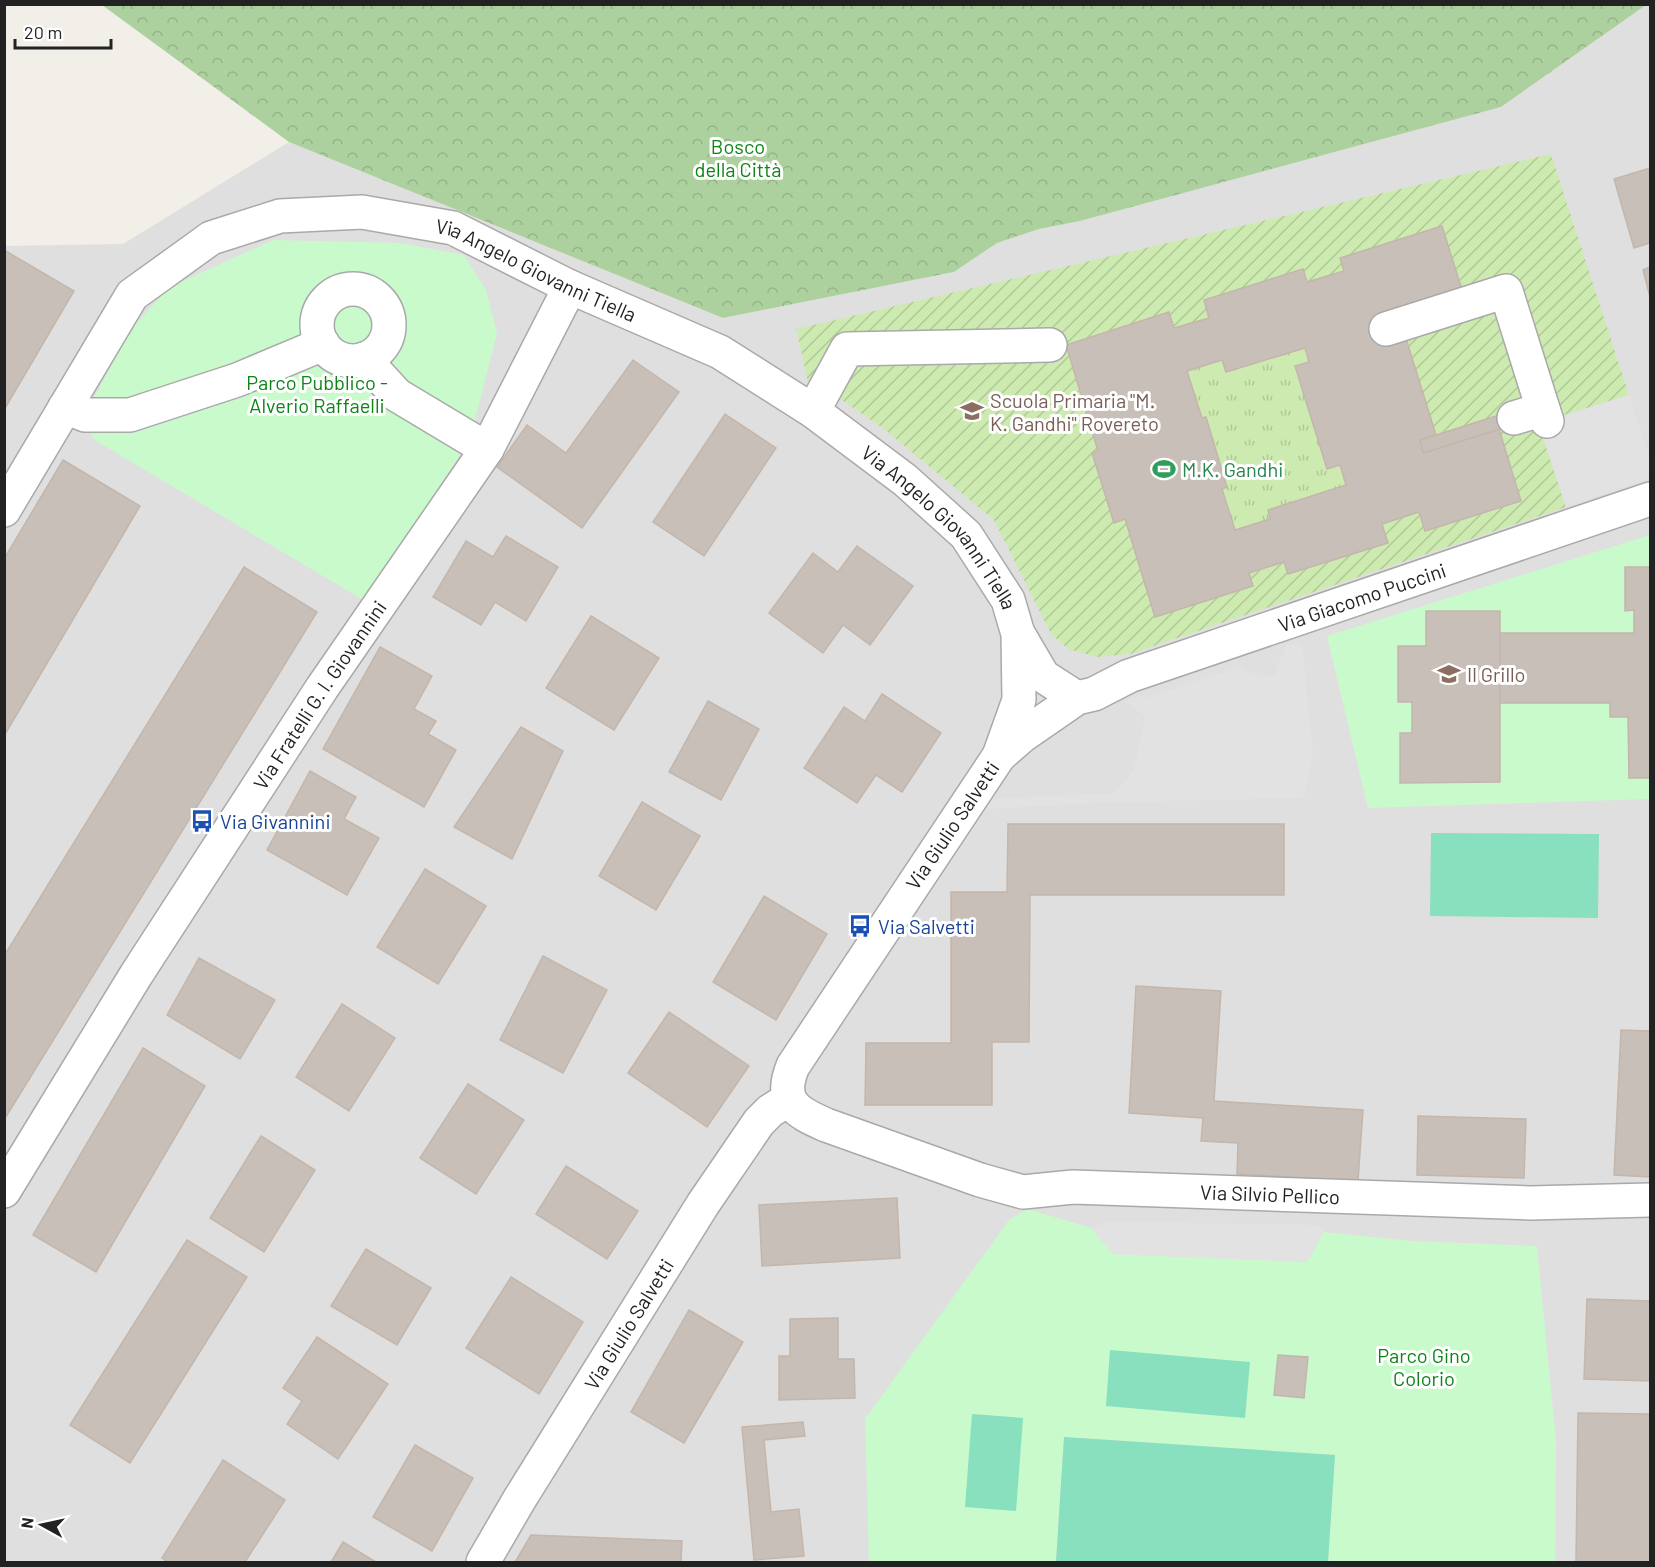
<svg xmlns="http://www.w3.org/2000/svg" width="1655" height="1567" font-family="Barlow,sans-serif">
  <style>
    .residential { fill: #e0dfdf }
    .grass { fill: url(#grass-tufts) }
    .forest { fill: url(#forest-crowns) }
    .park { fill: #c8facc }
    .garden { fill: url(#garden-furrows); fill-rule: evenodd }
    .pitch { fill: #88e0be }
    .parking { fill: #e2e2e2 }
    .building { fill: #c7bfb8; stroke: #c4b6ab; stroke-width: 1.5; fill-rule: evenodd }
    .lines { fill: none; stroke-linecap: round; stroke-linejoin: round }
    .minor-casing { stroke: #a9a9a9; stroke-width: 36 }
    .minor { stroke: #fff; stroke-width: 33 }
    .labels { text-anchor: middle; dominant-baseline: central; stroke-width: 6; stroke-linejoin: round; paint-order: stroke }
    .park-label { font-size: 20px; fill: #0c8416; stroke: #fff }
    .street-label { font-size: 20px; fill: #222; stroke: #fff }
    .education-label { font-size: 20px; fill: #785e54; stroke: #fff; text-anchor: start }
    .leisure-label { font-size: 20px; fill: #27864d; stroke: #fff; text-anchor: start }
    .transit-label { font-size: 20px; fill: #164399; stroke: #fff; text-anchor: start }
  </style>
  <defs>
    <pattern id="grass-tufts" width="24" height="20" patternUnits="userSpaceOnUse" patternTransform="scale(1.5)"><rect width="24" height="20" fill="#cdebb0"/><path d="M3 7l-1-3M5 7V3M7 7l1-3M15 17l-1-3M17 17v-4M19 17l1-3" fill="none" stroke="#b0c997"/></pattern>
    <pattern id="forest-crowns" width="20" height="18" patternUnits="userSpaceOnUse" patternTransform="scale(1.5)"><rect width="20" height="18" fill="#add19e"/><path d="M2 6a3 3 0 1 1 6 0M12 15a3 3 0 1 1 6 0" fill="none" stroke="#95b388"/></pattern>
    <pattern id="garden-furrows" width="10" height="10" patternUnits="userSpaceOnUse" patternTransform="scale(1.5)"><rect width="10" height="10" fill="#cdebb0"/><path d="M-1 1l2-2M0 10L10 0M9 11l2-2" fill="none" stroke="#b0c997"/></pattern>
  </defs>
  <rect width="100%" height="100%" fill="#f2efe9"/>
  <polygon class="residential" points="1646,5 1650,5 1650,1562 5,1562 4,246 123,244 289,142 723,318 954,272 997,243 1039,229 1080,221 1501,107"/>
  <polygon class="grass" points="1305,348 1309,362 1296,367 1327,469 1340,465 1346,485 1268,510 1270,519 1235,530 1222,489 1227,487 1206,418 1202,418 1187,371 1222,360 1226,372"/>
  <polygon class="forest" points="102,5 1646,4 1646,5 1501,107 1080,221 1039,229 997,243 954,272 723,318 289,142"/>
  <g class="park">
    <polygon points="273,240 401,243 464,255 486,290 497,333 470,439 365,601 93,439 85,415 130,330 170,287"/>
    <polygon points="1650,535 1650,799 1368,808 1327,636"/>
    <polygon points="1028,1209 1091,1228 1113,1254 1307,1262 1324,1232 1412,1241 1537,1246 1556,1441 1555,1562 1328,1562 1335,1455 1064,1437 1056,1562 869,1562 865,1419 1009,1220"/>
  </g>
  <path class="garden" d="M1551,154L1629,395L1539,424L1566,507L1130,654L1097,657L1068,649L1051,634L994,520L884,429L839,398L811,395L796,329ZM1442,226L1404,333L1423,453L1499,429L1521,501L1425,531L1419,512L1382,524L1388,543L1288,574L1284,562L1249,573L1252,586L1155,617L1125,519L1114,523L1092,453L1098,451L1066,345L1169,312L1174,328L1209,318L1204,300L1303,269L1307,282L1344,271L1341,258Z"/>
  <g class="pitch">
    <polygon points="1431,833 1599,834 1598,918 1430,916"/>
    <polygon points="1110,1350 1250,1362 1245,1418 1106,1406"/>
    <polygon points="972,1414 1023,1418 1016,1511 965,1507"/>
    <polygon points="1064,1437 1335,1455 1328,1562 1056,1562"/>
  </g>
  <g class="parking">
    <polygon points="1629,395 1650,459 1650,478 1566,507 1538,423"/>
    <polygon points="1302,644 1313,751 1304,798 1113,802 986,809 991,798 1110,794 1124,784 1134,770 1145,716 1125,701 1141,694 1146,698 1240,667 1261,677 1274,675 1286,645"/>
    <polygon points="1110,1222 1319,1225 1324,1232 1307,1262 1113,1254 1091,1228"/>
  </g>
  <g class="building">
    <polygon points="1650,168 1650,243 1634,248 1614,179"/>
    <path d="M1442,226L1464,296L1404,332L1436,435L1420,440L1423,453L1499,429L1521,501L1425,531L1419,512L1382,524L1388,543L1288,574L1284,562L1249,573L1253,586L1155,617L1125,519L1114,523L1092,453L1098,451L1066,345L1169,312L1174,328L1209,318L1204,300L1303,269L1307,282L1344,271L1340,258ZM1305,348L1309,362L1295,366L1327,469L1340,465L1346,485L1268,510L1270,519L1235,530L1222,489L1227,487L1206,417L1202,418L1187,371L1222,360L1226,372Z"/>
    <polygon points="4,250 74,291 4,410"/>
    <polygon points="1650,267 1650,297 1643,270"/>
    <polygon points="633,360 679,392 582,528 497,467 527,425 566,453"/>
    <polygon points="1512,411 1516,424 1423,453 1420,440"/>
    <polygon points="725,414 776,448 704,556 653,522"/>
    <polygon points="63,460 140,506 4,736 4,559"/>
    <polygon points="506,536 558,567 526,621 495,602 481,625 433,597 466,541 493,557"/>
    <polygon points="857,546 913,586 870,645 843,625 823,653 769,613 813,553 838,572"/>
    <polygon points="244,567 317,612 4,1120 4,956"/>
    <polygon points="1625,567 1650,567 1650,778 1629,778 1628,717 1610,717 1610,703 1500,703 1500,633 1634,633 1634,610 1625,611"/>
    <polygon points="1426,611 1500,611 1500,782 1400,783 1400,733 1412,733 1412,702 1398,702 1398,646 1426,646"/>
    <polygon points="591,616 659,658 614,730 546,688"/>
    <polygon points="380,647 432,676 414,709 436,721 428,734 456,750 424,807 323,749"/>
    <polygon points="882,694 941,733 902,792 876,775 857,803 804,768 844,707 865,721"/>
    <polygon points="708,701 759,729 721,800 669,772"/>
    <polygon points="521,727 563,751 512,859 454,827"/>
    <polygon points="310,771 356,797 344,819 379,838 347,895 267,850"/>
    <polygon points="642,802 700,836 656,910 599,876"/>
    <polygon points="1008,824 1284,824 1284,895 1030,895 1029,1042 992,1042 992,1105 865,1105 866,1043 951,1043 951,892 1007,892"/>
    <polygon points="425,869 486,906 438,984 377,947"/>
    <polygon points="764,896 827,934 776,1020 713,982"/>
    <polygon points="543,956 607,990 563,1073 500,1040"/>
    <polygon points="199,958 275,1000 240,1059 167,1015"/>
    <polygon points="1136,986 1221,991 1214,1101 1363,1110 1358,1181 1237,1174 1238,1143 1201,1141 1203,1118 1129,1113"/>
    <polygon points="342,1004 395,1038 349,1111 296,1077"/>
    <polygon points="669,1012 749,1066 707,1127 628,1073"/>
    <polygon points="1621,1030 1650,1031 1650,1177 1614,1175"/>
    <polygon points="143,1048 205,1086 96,1272 33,1235"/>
    <polygon points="468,1084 524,1120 476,1194 420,1158"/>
    <polygon points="1418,1116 1526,1119 1524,1178 1417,1175"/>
    <polygon points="261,1136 315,1170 264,1252 210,1218"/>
    <polygon points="566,1166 638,1211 607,1259 536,1214"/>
    <polygon points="897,1198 900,1258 762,1266 759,1205"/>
    <polygon points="187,1240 247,1277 130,1463 70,1425"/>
    <polygon points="366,1249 431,1288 397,1345 331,1306"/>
    <polygon points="511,1277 583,1322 539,1394 466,1348"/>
    <polygon points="1587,1299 1650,1301 1650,1381 1584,1379"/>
    <polygon points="689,1310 743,1342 684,1443 631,1412"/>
    <polygon points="838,1318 838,1359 854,1359 855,1398 779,1400 779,1356 790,1356 790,1319"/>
    <polygon points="317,1337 388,1384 338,1459 287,1424 302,1401 283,1388"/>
    <polygon points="1278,1355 1308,1357 1304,1398 1274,1395"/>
    <polygon points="1578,1413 1650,1414 1650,1562 1576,1562"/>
    <polygon points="803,1422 805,1436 764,1440 771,1512 799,1509 804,1556 754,1560 742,1427"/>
    <polygon points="415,1445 473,1478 432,1551 373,1517"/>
    <polygon points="223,1460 285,1500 245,1562 168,1562 162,1558"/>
    <polygon points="531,1535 682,1541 681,1562 515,1562"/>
    <polygon points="343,1542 376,1562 331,1562"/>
  </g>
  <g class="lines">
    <g class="minor-casing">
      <g id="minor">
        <circle cx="353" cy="325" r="36"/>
        <polyline points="1386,329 1506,291 1543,409"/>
        <polyline points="364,359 397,395 487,449"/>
        <polyline points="65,407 85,415 130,415 237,380 323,344"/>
        <polyline points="813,411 847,349 1050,345"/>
        <polyline points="1514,418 1543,409 1547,421"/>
        <path id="s1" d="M4,510L132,295L211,238L280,216L362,212L453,228L570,287L720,352L813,411L905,480L966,535L1008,600L1018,634L1019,700L999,756L793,1066C778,1102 796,1112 826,1125L980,1180L1023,1192L1073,1187L1530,1203L1650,1200"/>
        <polyline points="1019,635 1043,676 1077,698"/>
        <path id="s2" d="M999,756L1022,736L1077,698L1094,694L1129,676L1650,499"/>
        <path id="s3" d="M4,1191L136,975L322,688L487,449L570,287"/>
        <path id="s4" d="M483,1562L519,1500L703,1204L759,1122L770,1111L789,1099"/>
      </g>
    </g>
    <use href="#minor" class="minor"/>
  </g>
  <defs>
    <g id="school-bare" transform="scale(1.8)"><path d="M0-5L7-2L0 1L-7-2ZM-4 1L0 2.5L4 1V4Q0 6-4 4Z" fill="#8d6e63" stroke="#fff" stroke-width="2.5" paint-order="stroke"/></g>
    <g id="stadium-bare" transform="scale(1.8)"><path d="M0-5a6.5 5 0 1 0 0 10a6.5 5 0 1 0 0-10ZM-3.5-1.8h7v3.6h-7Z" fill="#2e9e5b" stroke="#fff" stroke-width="2.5" paint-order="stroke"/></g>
    <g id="bus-bare" transform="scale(1.8)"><path d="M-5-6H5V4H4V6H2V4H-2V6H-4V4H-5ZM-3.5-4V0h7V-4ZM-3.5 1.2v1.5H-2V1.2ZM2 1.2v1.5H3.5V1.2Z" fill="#1a4fb4" stroke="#fff" stroke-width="2.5" paint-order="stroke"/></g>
  </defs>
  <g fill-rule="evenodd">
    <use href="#school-bare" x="972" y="411"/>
    <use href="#stadium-bare" x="1164" y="469"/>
    <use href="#school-bare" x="1449" y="674"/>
    <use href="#bus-bare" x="202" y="821"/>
    <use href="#bus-bare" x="860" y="926"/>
  </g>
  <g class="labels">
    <g class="park-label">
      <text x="738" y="146">Bosco<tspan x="738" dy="23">della Città</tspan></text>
      <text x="317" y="382">Parco Pubblico -<tspan x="317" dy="23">Alverio Raffaelli</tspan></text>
      <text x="1424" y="1355">Parco Gino<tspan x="1424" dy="23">Colorio</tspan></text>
    </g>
    <g class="street-label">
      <text stroke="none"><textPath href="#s1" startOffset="687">Via Angelo Giovanni Tiella</textPath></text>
      <text stroke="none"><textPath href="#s1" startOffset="1173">Via Angelo Giovanni Tiella</textPath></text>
      <text stroke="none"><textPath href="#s2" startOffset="400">Via Giacomo Puccini</textPath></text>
      <text stroke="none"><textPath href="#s3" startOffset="588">Via Fratelli G. I. Giovannini</textPath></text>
      <text transform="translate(952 825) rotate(-56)">Via Giulio Salvetti</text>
      <text stroke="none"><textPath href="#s1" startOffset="2342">Via Silvio Pellico</textPath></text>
      <text stroke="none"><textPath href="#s4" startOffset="279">Via Giulio Salvetti</textPath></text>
    </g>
    <g class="education-label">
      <text x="990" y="400">Scuola Primaria "M.<tspan x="990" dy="23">K. Gandhi" Rovereto</tspan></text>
      <text x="1467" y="674">Il Grillo</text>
    </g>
    <g class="leisure-label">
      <text x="1182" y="469">M.K. Gandhi</text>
    </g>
    <g class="transit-label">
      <text x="220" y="821">Via Givannini</text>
      <text x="878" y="926">Via Salvetti</text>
    </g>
  </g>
  <rect width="1655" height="1567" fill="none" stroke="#222222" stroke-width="12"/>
  <g transform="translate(42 1525) rotate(278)" stroke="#ffffff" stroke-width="4.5" paint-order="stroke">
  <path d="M0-4.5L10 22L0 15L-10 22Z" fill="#222222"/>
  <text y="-9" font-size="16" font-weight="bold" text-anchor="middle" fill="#222222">N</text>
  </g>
  <path d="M15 39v9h96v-9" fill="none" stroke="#222222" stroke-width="3"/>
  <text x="24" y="39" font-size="18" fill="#222222" stroke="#ffffff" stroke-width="4.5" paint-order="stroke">20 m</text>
</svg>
